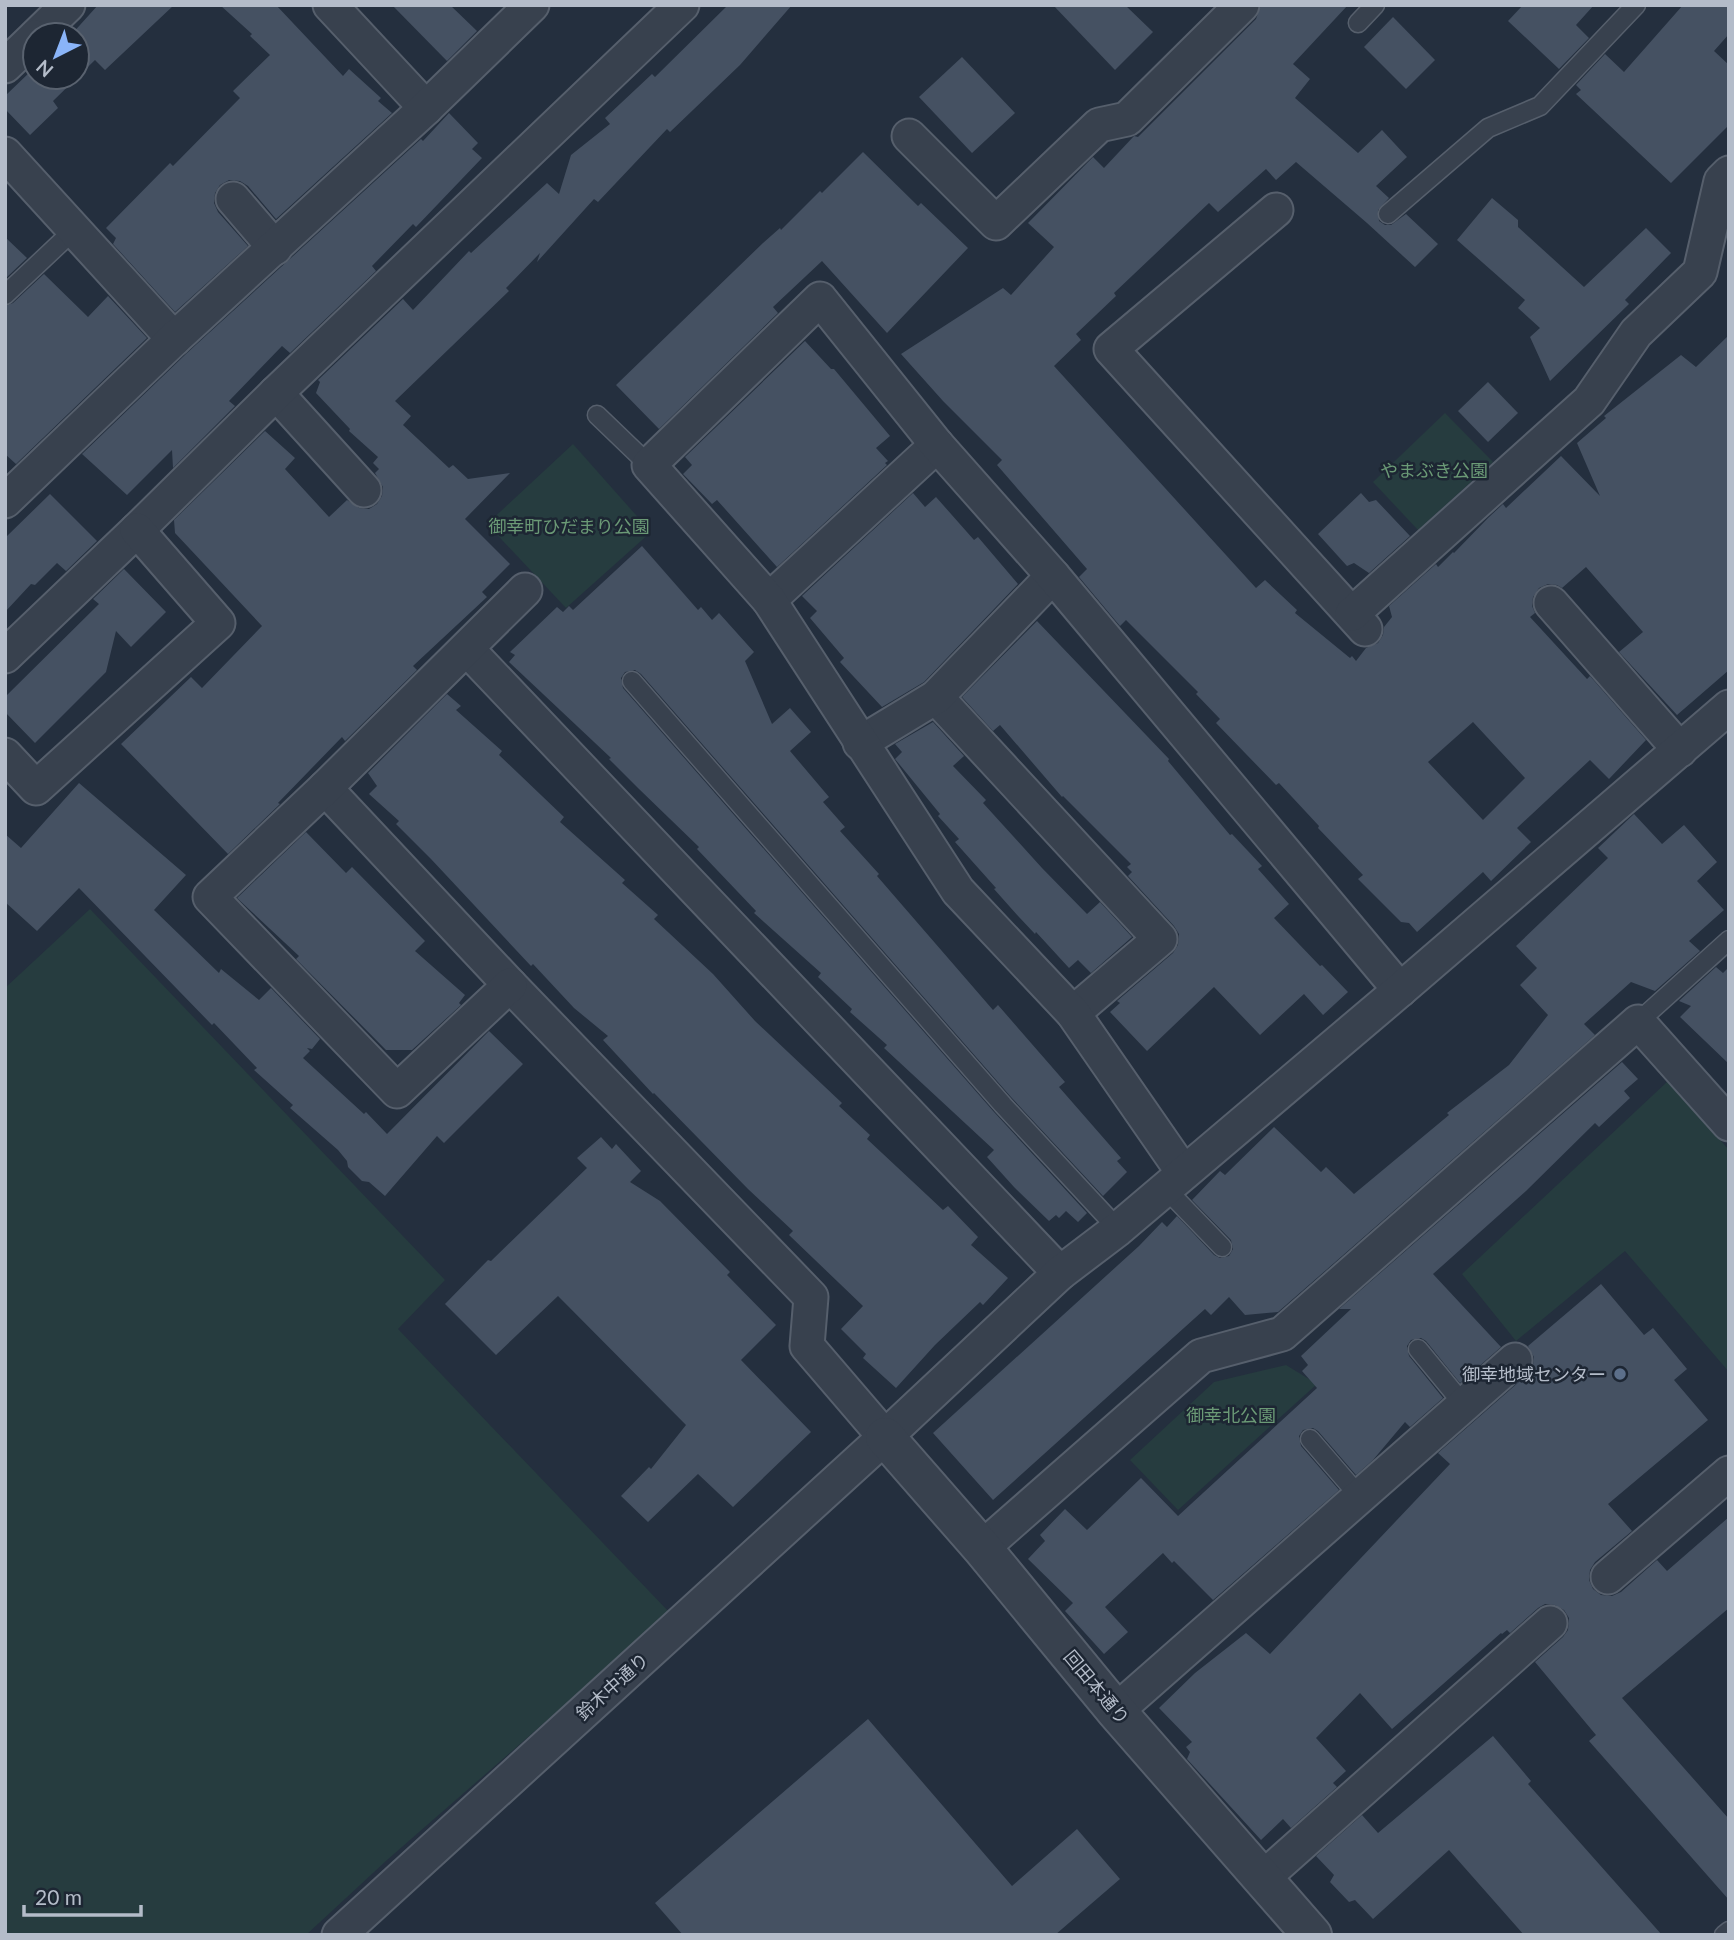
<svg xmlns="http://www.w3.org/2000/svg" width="1734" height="1940" font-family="Lato,'Noto Sans JP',sans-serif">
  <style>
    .green { fill: #263c3f }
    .building { fill: #455162; fill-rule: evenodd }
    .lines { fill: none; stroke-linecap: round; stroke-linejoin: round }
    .service-casing { stroke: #565f6c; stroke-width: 21 }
    .minor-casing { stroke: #565f6c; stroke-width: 37 }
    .tertiary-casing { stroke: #565f6c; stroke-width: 42 }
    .service { stroke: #38414e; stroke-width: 18 }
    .minor { stroke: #38414e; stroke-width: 33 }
    .tertiary { stroke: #38414e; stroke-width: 38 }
    .service-dot { fill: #5c6f8a; stroke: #1d2633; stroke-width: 2.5 }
    .labels { text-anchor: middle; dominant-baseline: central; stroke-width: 5; stroke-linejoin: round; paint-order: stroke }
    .park-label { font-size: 18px; fill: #6b9a76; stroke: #1d2633 }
    .poi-label { font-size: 18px; fill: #b4bcc9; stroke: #1d2633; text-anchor: end }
    .street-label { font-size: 18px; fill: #b4bcc9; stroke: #1d2633 }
  </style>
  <rect width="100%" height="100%" fill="#242f3e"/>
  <g class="green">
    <polygon points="1445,413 1493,462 1418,530 1373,482"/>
    <polygon points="573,444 651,532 566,608 487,524"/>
    <polygon points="90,909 445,1280 398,1329 670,1613 387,1860 306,1935 5,1935 5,988"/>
    <polygon points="1668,1081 1729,1150 1729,1372 1625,1251 1516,1341 1462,1274"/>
    <polygon points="1286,1365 1317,1384 1178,1510 1130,1460 1214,1382"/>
  </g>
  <g class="building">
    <polygon points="98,5 174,5 105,70 95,60 53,101 58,108 30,135 5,109 5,96 31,71 35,73 35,77 77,77 77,35 71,35"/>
    <polygon points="220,5 276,5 343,76 349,69 381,98 378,101 392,113 276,219 248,186 240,181 229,180 220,185 215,193 214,203 218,212 248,246 175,312 113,244 116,238 106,228 170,163 173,166 240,98 233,91 270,55 250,36 252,34"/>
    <polygon points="392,5 450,5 477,31 447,61"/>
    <polygon points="728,5 792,5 740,65 670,132 667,129 598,202 594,199 537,262 540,253 506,288 509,291 395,401 411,416 403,425 449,468 453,465 468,479 510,473 465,519 510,564 482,592 487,597 413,666 417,670 345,741 342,737 278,803 280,804 228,854 121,744 191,677 202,688 262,626 175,533 174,520 265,431 295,458 285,469 329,517 347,500 359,508 369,509 377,504 382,496 383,487 375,473 379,469 373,463 378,457 349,431 350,429 316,393 320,382 318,380 403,299 413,310 469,251 471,253 547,183 559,194 571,155 610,124 605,118 652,74 655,77"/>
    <polygon points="1053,5 1125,5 1153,32 1115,70"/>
    <path d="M1261,5H1348L1293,64L1310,79L1295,98L1358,153L1382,130L1407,157L1376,186L1389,198L1378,210L1379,221L1385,225H1391L1406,214L1438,244L1415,267L1367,223L1296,162L1276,180L1266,169L1218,212L1209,203L1114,293L1116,296L1076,334L1081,340L1054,366L1256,588L1265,580L1297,610L1295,613L1350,658L1352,656L1356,661L1366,648L1378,643L1383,635L1384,627L1392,617L1389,606L1436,564L1438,567L1453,552L1454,553L1488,518L1503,504L1506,508L1561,456L1600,496L1577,443L1606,418L1604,416L1681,355L1696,367L1729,335V670L1677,715L1619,652L1643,632L1586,567L1562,588L1557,585L1548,584L1539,588L1533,597L1532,606L1535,613L1530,617L1587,679L1590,676L1646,740L1609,779L1590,760L1517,828L1531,842L1491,881L1483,872L1417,932L1409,923L1401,922L1358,879L1363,875L1318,828L1319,826L1279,783L1276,785L1216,723L1220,719L1196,694L1198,692L1126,620L1120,626L1079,577L1087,569L997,465L1002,460L943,401L901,354L1003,288L1011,295L1054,247L1028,223L1093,157L1104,168L1134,136L1138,137L1256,19ZM1473,722L1525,778L1483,820L1428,762Z"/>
    <polygon points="1523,5 1594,5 1576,25 1589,38 1559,69 1508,21"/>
    <polygon points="1683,5 1729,5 1729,34 1714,51 1729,65 1729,125 1671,183 1576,94 1581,90 1576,85 1605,54 1624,72"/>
    <polygon points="1393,17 1435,60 1406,89 1364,47"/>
    <polygon points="962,57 1015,113 972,153 919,97"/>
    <polygon points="449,113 478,143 472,149 482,158 416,227 413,224 372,266 376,271 290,353 282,346 229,401 235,406 173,468 172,450 127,495 82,454 187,353 421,139 423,141"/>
    <polygon points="863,152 918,206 921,203 968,248 887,333 822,261 773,307 778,313 659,429 616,385 763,243 780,228 781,230 820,191 822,193"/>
    <polygon points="1492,198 1518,220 1518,227 1584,287 1646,228 1671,253 1625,300 1629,304 1550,381 1530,337 1540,328 1518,308 1525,300 1457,240"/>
    <polygon points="5,237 27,258 5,279"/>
    <polygon points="44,274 88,317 108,296 147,338 16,464 5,454 5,306 13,303"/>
    <polygon points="805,341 831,369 834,369 890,436 876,448 888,461 885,463 887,465 777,567 717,500 712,504 683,474 692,465 685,457"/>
    <polygon points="1488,382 1518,413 1488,442 1458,411"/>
    <polygon points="913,493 925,507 936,497 974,540 978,537 1018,584 924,682 882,707 840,662 844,658 810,618 817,611 802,596"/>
    <polygon points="1361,493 1369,502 1376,500 1410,536 1369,573 1354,563 1347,566 1318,534"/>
    <polygon points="50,494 97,541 66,571 57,563 35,585 31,584 5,612 5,538"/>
    <polygon points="642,546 698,610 701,607 712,620 719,613 754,652 745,661 772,724 790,708 811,732 790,751 829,797 823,802 845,827 840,831 879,874 877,876 993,1010 998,1005 1065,1082 1059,1087 1121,1158 1117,1161 1127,1172 1103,1196 1011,1097 641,674 635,670 625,672 621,678 623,688 994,1112 1087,1213 1078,1222 1066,1211 1059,1218 1056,1215 1049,1221 1014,1187 987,1157 994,1150 884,1048 887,1045 850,1012 852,1009 818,977 821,973 754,913 756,911 697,849 699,847 639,789 609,759 611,758 509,662 515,655 510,652 557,607 563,612 569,606 573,610"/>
    <polygon points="124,569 166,612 131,647 116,631 106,672 35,743 5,712 5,697 99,604 93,599"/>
    <polygon points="1037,621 1169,759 1168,761 1230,835 1232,834 1262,866 1258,869 1289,904 1274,918 1320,966 1322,965 1348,992 1323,1015 1304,994 1260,1035 1214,987 1147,1051 1110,1012 1120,1003 1117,1001 1173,953 1178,945 1179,934 1174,926 1128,876 1132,872 1127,867 1131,864 1063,796 1062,797 1000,725 993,731 962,697"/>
    <polygon points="447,694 461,706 456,710 502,751 499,755 564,817 560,822 625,880 622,883 658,915 654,919 713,974 755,1021 842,1103 839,1106 870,1135 867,1139 943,1210 948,1206 978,1237 971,1245 1008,1278 983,1305 980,1302 935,1345 896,1388 863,1358 866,1354 841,1329 863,1306 789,1235 793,1231 748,1189 654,1093 653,1094 603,1040 608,1036 574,1008 533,964 531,966 431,859 396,824 399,821 369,794 377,786 368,773"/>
    <polygon points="933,722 964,756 953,766 986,800 983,803 1042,868 1087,914 1100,902 1132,937 1091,973 1078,960 1069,968 1036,932 1035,934 1019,917 994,889 996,888 955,842 959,839 938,816 940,814 895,759 902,752 895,744"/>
    <polygon points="79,783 186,875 154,910 219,973 221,969 259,1000 271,988 320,1039 312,1049 307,1048 310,1051 303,1058 364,1114 366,1112 387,1134 489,1031 523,1064 444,1143 437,1136 385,1196 369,1182 362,1181 348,1167 347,1161 338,1150 290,1108 293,1105 254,1070 257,1068 214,1023 212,1025 79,888 37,931 5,902 5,834 21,848"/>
    <polygon points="1634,814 1662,844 1684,825 1717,862 1697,881 1724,910 1689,941 1700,951 1655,991 1631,982 1584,1024 1595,1035 1278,1312 1245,1315 1229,1297 1211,1315 1205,1309 993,1500 933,1433 1139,1246 1162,1222 1167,1227 1177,1216 1214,1255 1220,1258 1229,1256 1233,1249 1231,1240 1192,1200 1220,1171 1225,1175 1274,1127 1321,1172 1326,1167 1354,1194 1449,1115 1447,1113 1509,1065 1548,1015 1520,985 1537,968 1516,946 1608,858 1598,848"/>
    <polygon points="306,832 346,873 352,867 425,941 415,951 465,995 459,1003 461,1005 412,1050 386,1050 296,959 299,956 237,898"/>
    <polygon points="1716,967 1723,973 1729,967 1729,1064 1680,1017 1691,1006 1679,1001"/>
    <polygon points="1622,1062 1638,1079 1624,1091 1630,1098 1599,1127 1595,1123 1526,1191 1433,1274 1501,1347 1460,1383 1426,1341 1421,1338 1411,1340 1407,1346 1409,1356 1443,1398 1410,1427 1405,1422 1373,1460 1356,1475 1318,1431 1313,1428 1303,1430 1299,1436 1301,1446 1339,1490 1213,1600 1174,1561 1172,1563 1163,1553 1105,1607 1128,1632 1104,1654 1065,1611 1073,1603 1028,1559 1045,1541 1040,1535 1065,1509 1087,1530 1141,1478 1178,1516 1317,1388 1302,1371 1308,1365 1301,1356 1351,1309 1339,1309"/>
    <polygon points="601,1137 612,1149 616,1144 641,1171 630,1182 660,1201 730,1272 727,1275 776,1325 741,1360 811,1432 733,1507 698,1474 648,1522 621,1496 649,1467 651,1469 686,1425 558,1296 496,1355 445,1304 488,1260 491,1261 587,1168 577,1158"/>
    <polygon points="1601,1284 1644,1335 1653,1328 1687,1369 1674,1380 1708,1420 1608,1504 1632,1531 1595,1562 1590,1570 1589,1580 1593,1589 1601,1595 1612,1596 1621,1592 1657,1560 1667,1571 1729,1517 1729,1608 1622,1698 1729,1819 1729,1900 1589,1741 1596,1735 1535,1662 1563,1637 1568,1630 1569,1618 1564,1610 1555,1605 1545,1604 1538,1608 1510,1633 1507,1630 1502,1634 1501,1633 1392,1729 1360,1693 1316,1738 1346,1771 1333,1783 1337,1787 1291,1828 1283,1819 1261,1840 1187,1759 1190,1752 1186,1747 1192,1742 1159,1708 1195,1673 1246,1633 1270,1654 1450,1464 1438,1453 1528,1374 1533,1365 1534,1357 1528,1346"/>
    <polygon points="868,1719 1012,1886 1077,1829 1120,1879 1055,1935 683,1935 655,1903"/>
    <polygon points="1493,1736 1531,1781 1528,1784 1662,1935 1524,1935 1449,1850 1373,1919 1355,1900 1349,1902 1330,1882 1334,1875 1316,1856 1362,1815 1378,1833"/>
  </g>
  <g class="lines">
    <g class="service-casing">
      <g id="service">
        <polyline points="1358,23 1375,5"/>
        <polyline points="1388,214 1488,128 1540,106 1636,5"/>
        <polyline points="5,295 74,230"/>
        <polyline points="597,415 649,465"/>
        <polyline points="632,681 1003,1105 1118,1229"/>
        <polyline points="1638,1022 1729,940"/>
        <polyline points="1165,1188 1222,1247"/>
        <polyline points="1418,1349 1464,1405"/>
        <polyline points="1310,1439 1360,1497"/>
        <polyline points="1724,1935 1729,1931"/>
      </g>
    </g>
    <g class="minor-casing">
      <g id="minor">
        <polyline points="330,5 426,108"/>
        <polyline points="37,35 68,5"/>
        <polyline points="5,66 35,37"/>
        <polyline points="909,136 996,223 1099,125 1127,119 1242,5"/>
        <polyline points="5,154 174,339"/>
        <polyline points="233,199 275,248"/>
        <polyline points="1276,210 1111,349 1365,629"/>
        <polyline points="276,393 364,490"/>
        <polyline points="5,501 174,339 426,108 532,5"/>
        <polyline points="769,600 937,445"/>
        <polyline points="1551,603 1680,750"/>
        <polyline points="1352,614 1589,401 1636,333 1700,272 1721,181 1729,173"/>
        <polyline points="467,649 1060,1273"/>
        <polyline points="5,656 137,530 276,393 682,5"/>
        <polyline points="936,697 1160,939 1073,1013"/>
        <polyline points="860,743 936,697 1053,576"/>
        <polyline points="5,755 36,788 218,623 137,530"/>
        <polyline points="325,788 510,985 811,1297 807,1346 885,1437"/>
        <polyline points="510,985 397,1091 210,897 325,788 525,590"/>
        <polyline points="1183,1172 1073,1013 958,891 769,600 649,465 820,299 937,445 1053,576 1400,990"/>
        <polyline points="982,1548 1201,1356 1282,1334 1638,1022 1729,1124"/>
        <polyline points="1608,1577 1729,1473"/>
        <polyline points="1116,1711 1515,1360"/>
        <polyline points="1263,1878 1550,1623"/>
        <polyline points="339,1935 885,1437 1060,1273 1118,1229 1400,990 1729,707"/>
      </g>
    </g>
    <g class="tertiary-casing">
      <polyline id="tertiary" points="885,1437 982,1548 1116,1711 1312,1935"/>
    </g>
    <use href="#service" class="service"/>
    <use href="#minor" class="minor"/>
    <use href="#tertiary" class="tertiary"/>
  </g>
  <circle class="service-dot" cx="1620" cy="1374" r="7"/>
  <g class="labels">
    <g class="park-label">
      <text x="1434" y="470">やまぶき公園</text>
      <text x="569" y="526">御幸町ひだまり公園</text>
      <text x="1231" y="1415">御幸北公園</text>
    </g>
    <g class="poi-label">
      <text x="1606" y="1374">御幸地域センター</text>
    </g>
    <g class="street-label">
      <text transform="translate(612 1686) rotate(-42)">鈴木中通り</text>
      <text transform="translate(1097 1687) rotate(50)">回田本通り</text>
    </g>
  </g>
  <rect width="1734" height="1940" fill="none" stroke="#b4bcc9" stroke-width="14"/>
  <g transform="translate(56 56) rotate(222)"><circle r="33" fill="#1d2633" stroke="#59626f" stroke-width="2"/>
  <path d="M0-5L12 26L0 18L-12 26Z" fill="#8ab4f8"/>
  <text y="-10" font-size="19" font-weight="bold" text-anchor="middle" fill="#b4bcc9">N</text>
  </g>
  <path d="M24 1905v10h117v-10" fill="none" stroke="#b4bcc9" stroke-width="3.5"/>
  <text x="35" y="1905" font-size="21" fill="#b4bcc9" stroke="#1d2633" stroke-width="5" paint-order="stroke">20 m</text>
</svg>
